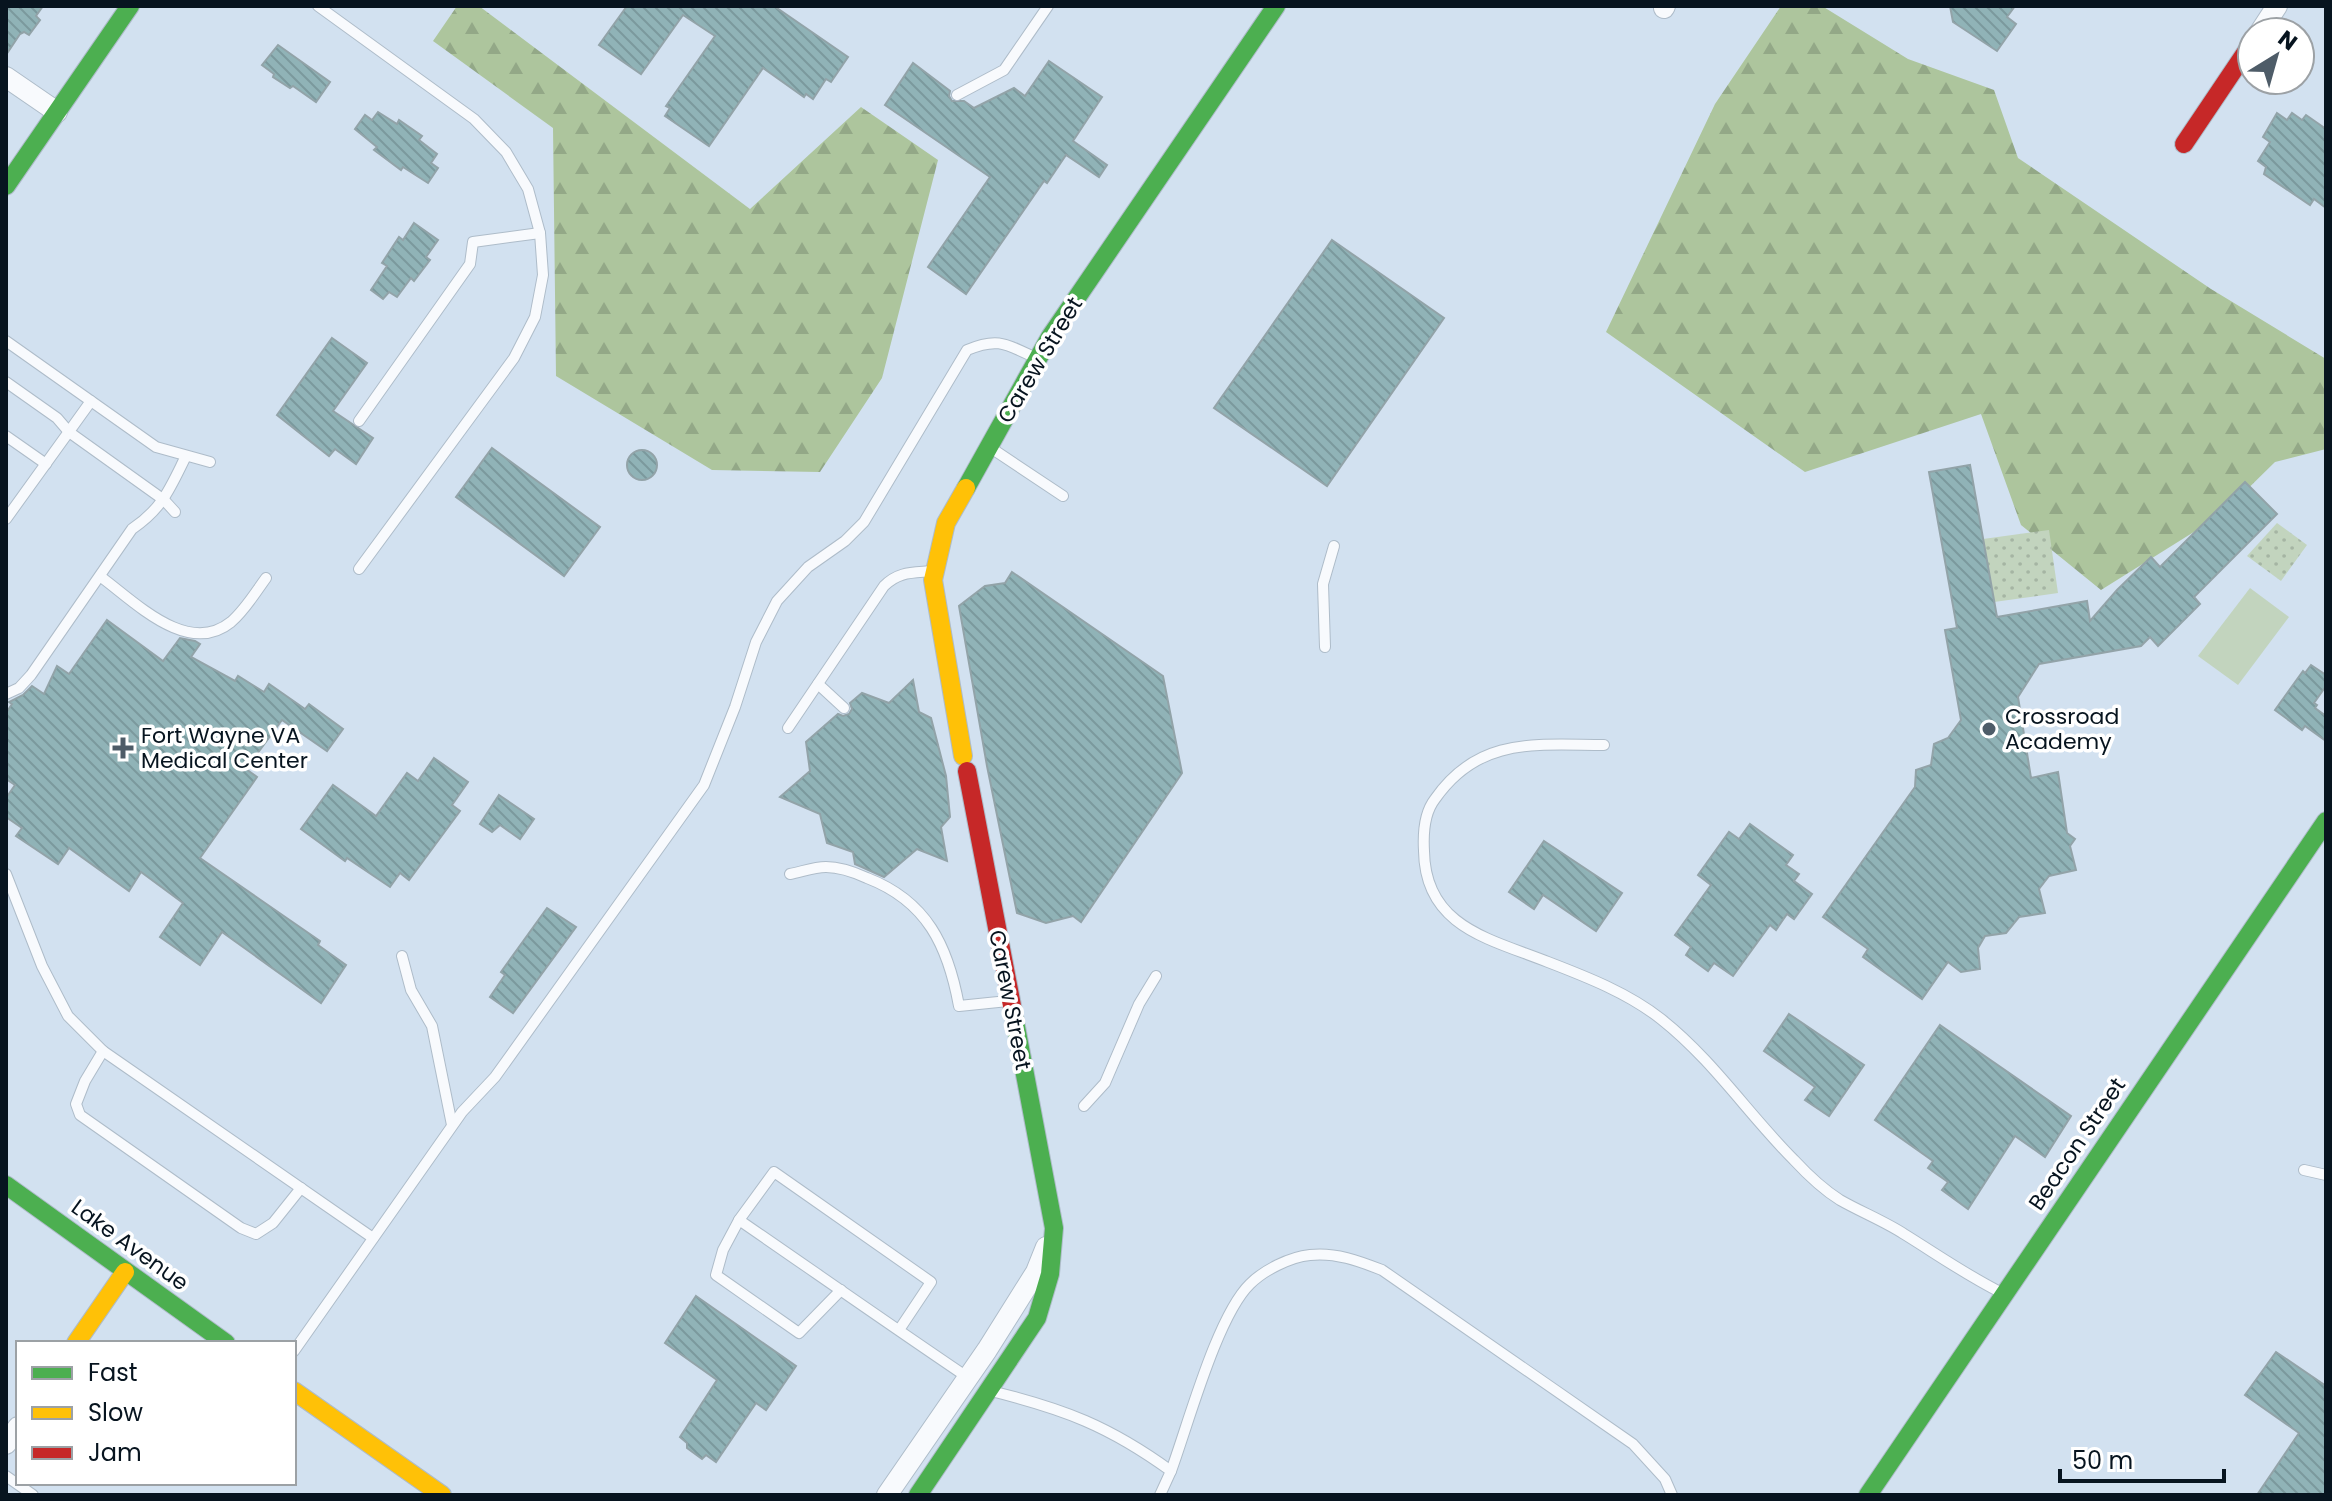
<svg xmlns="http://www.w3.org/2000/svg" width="2332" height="1501" font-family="Poppins,sans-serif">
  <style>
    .forest { fill: url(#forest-firs) }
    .park { fill: url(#park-dots) }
    .pitch { fill: #c2d4be }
    .building { fill: url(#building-back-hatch); stroke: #92a3a8; stroke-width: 2 }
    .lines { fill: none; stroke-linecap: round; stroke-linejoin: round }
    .lane-casing { stroke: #aebcc9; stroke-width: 12 }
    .street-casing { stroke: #aebcc9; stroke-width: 22 }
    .fast-casing { stroke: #aebcc9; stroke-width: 20 }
    .slow-casing { stroke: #aebcc9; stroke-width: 20 }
    .jam-casing { stroke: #aebcc9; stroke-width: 20 }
    .lane { stroke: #f8fafd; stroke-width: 10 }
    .street { stroke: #f8fafd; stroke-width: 20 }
    .fast { stroke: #4caf50; stroke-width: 18 }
    .slow { stroke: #ffc107; stroke-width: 18 }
    .jam { stroke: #c62828; stroke-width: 18 }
    .poi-dot { fill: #4e5c68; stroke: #fff; stroke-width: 3 }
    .labels { text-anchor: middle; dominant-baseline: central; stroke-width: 7; stroke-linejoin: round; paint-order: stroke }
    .street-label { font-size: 22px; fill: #07141f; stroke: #fff }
    .poi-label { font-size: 22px; fill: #07141f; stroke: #fff; text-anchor: start }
  </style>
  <defs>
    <pattern id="forest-firs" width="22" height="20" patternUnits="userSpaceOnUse" patternTransform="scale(2)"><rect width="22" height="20" fill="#adc59d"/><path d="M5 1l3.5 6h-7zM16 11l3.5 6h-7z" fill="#93a887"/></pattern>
    <pattern id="park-dots" width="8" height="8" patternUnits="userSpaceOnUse" patternTransform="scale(2)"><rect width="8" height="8" fill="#c2d4be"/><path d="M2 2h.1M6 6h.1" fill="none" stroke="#a5b5a3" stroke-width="1.8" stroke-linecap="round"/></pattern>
    <pattern id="building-back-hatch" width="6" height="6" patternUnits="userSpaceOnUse" patternTransform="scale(2)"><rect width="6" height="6" fill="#90b3b7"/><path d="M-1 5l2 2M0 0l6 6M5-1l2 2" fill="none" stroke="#7b999d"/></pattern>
  </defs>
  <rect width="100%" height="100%" fill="#d2e1f0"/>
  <g class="forest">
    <polygon points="457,6 479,6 750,209 861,107 938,160 882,378 820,472 712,470 556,376 553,128 433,41"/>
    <polygon points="1781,6 1822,6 1908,59 1994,90 2018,158 2211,289 2326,359 2326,449 2275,462 2221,515 2101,590 2021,525 1981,414 1805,472 1606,332 1715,104"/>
  </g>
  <g class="park">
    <polygon points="2277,523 2307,545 2281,581 2247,556"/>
    <polygon points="2049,530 2058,593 1994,602 1983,539"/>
  </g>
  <polygon class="pitch" points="2250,588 2289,617 2238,685 2198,656"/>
  <g class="building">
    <polygon points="6,6 43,6 36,16 40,20 29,35 24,32 20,34 6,55"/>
    <polygon points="627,6 774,6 848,57 831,82 826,79 813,99 806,94 804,97 763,68 709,146 665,116 670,108 666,106 715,36 683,15 641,74 599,45"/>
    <polygon points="1950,6 2015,6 2007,17 2016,24 1997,51 1953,22"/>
    <polygon points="278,45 330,82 316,102 293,86 290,88 273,77 274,74 262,65"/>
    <polygon points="1049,61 1102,97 1073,141 1107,165 1099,177 1066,155 1047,183 1044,181 966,294 928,267 990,177 885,105 913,63 950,91 949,96 952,101 964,101 974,108 1014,88 1025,96"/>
    <polygon points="378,112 397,124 399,120 422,136 419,140 437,154 431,163 438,168 428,183 403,167 401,170 374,150 377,147 355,129 365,115 372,120"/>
    <polygon points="2277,113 2287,120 2292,113 2302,120 2306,115 2326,129 2326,208 2314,199 2310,205 2264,174 2266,167 2258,161 2270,142 2263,137"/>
    <polygon points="414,223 438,240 426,257 430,260 414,281 411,278 397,297 389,292 383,299 371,290 387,266 382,263 399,237 403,240"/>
    <polygon points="1332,240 1444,318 1327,486 1214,408"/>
    <polygon points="332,338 367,363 333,411 373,438 356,464 335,449 329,456 277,415"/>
    <polygon points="492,448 600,527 564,576 456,497"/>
    <circle cx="642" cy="465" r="15"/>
    <polygon points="1970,465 1997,617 2087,601 2090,621 2117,590 2151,557 2160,567 2245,482 2277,514 2194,597 2200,604 2158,646 2150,637 2141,646 2039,664 2018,697 2031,778 2058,772 2067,833 2075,839 2070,846 2076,870 2049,876 2039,889 2045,913 2019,917 2006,933 1985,936 1978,948 1980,969 1961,972 1948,962 1922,999 1863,957 1868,949 1823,917 1915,787 1916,770 1931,765 1934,744 1948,738 1961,720 1945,630 1957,628 1929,472"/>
    <polygon points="1012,572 1163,676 1182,773 1081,922 1073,916 1046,923 1017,913 987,766 959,606 985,586 1005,583"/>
    <polygon points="107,620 163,661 180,638 195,641 200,644 191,657 235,681 238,676 264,692 269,684 305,709 309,704 343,729 327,751 282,720 246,769 257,777 200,858 320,941 318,945 346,965 321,1003 222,932 200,965 160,937 183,903 141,872 129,891 69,848 58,864 16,836 22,828 6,817 6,798 15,785 6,779 6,713 12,704 9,702 23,695 32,686 44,694 57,666 69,674"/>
    <polygon points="2311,665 2326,675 2326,686 2314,703 2317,705 2315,708 2326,716 2326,741 2305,726 2302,730 2275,710 2303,671 2305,673"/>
    <polygon points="913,680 919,712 931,718 946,776 950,817 941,827 947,861 917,849 884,877 855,864 853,852 827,843 820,814 780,797 810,771 806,742 838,714 843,716 849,714 852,709 850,703 862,693 889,703"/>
    <polygon points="434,758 468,782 452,805 460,811 409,880 400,873 390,887 347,858 345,861 301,829 333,785 376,816 407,773 418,781"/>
    <polygon points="499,795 534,819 520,839 500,825 492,832 480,824"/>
    <polygon points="1750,824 1793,855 1786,865 1799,874 1794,881 1812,894 1794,919 1787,914 1776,930 1770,925 1733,976 1714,963 1708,971 1686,955 1691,947 1675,935 1711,885 1698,875 1729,832 1739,839"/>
    <polygon points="1544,841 1622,893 1596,931 1543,895 1534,909 1509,892"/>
    <polygon points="547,908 576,927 513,1013 490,997 505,975 501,972"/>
    <polygon points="1789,1014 1864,1065 1829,1116 1805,1100 1815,1087 1764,1051"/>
    <polygon points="1940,1025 2071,1116 2045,1157 2015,1136 1968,1209 1942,1190 1948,1182 1928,1168 1933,1161 1875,1120"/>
    <polygon points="696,1296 796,1366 766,1410 756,1403 716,1462 706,1455 702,1459 687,1448 687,1443 680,1437 717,1380 665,1343"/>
    <polygon points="2276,1352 2326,1386 2326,1495 2257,1495 2299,1433 2245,1395"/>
  </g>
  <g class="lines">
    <g class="lane-casing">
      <g id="lane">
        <polyline points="318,6 474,119 506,152 528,189 540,233 543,275 535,317 514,358 359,569"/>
        <polyline points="957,95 1004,70 1048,6"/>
        <polyline points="6,341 156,447 210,462"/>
        <polyline points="6,382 57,418 69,432 164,500 175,512"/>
        <polyline points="359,421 470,264 473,242 540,233"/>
        <polyline points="6,436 46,464"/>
        <polyline points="991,448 1063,496"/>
        <polyline points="6,519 91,401"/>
        <path d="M101,577C135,602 188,657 231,622C245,610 255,593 266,578"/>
        <polyline points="1325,647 1323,584 1334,546"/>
        <polyline points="818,684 844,708"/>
        <path d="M6,694L19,688L31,675L132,529C163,508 170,488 186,456"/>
        <path d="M788,728L884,586C899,571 913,573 933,571"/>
        <path d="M1604,745C1536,745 1479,736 1435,799C1424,813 1423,834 1424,851C1425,927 1490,939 1548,962C1587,977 1628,993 1661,1019C1713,1060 1748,1114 1794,1160C1807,1174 1824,1190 1840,1200C1861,1212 1884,1221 1904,1234C1938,1255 1966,1275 2002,1293"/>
        <polyline points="6,874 42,966 68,1016 103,1051 373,1238"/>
        <path d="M790,874C801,872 814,867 826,867C841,867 854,872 867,878C927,901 948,946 959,1006L1008,1001"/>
        <polyline points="402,956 411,990 432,1026 452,1125"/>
        <polyline points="103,1051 85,1081 76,1104 80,1115 241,1228 256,1234 273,1223 301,1188"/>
        <polyline points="1084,1106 1105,1083 1139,1004 1156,976"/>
        <polyline points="2304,1170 2326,1175"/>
        <polyline points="739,1220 723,1250 716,1275 799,1333 841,1290"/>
        <path d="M899,1330L931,1282L774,1172L739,1220C816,1273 893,1327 970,1379"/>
        <path d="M294,1351L462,1112L495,1077L704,785L735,707L756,642L777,601L808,567L845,541L864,522L967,350C998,337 1006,344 1036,358"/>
        <path d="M991,1391C1064,1409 1109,1426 1171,1471L1160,1495"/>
        <path d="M1171,1471C1188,1425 1217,1316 1250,1284C1264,1270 1290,1257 1310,1255C1335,1252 1359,1261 1382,1270L1633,1444L1665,1479L1672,1495"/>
        <polyline points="6,1476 33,1495"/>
      </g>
    </g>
    <g class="street-casing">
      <g id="street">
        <polyline points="1664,8 1665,6"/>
        <polyline points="2260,32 2277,6"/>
        <polyline points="6,77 57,112"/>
        <polyline points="6,1444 18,1427"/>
        <polyline points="887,1495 987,1350 1036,1272 1046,1247"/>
      </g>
    </g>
    <g class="fast-casing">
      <g id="fast">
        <polyline points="6,186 130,6"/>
        <polyline points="966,488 1050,337 1276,6"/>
        <polyline points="6,1185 226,1343"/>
        <polyline points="918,1495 1037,1318 1050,1274 1054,1228 1013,1011"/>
        <polyline points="1868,1495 2326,821"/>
      </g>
    </g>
    <g class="slow-casing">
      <g id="slow">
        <polyline points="963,756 933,580 946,523 966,488"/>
        <polyline points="76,1343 125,1272"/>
        <polyline points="294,1391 442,1495"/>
      </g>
    </g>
    <g class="jam-casing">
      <g id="jam">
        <polyline points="2184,144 2252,43"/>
        <polyline points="967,771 1013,1011"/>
      </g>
    </g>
    <use href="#lane" class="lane"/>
    <use href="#street" class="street"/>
    <use href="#fast" class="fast"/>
    <use href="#slow" class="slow"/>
    <use href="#jam" class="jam"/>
  </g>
  <g class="poi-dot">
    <circle cx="1989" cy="729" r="8"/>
    <path d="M119 736h8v8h8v8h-8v8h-8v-8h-8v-8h8z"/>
  </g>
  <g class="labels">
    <g class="street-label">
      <text transform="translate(1040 360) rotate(-59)">Carew Street</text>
      <text transform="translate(1010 1000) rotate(79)">Carew Street</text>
      <text transform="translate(2077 1144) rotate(-56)">Beacon Street</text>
      <text transform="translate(130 1245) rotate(36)">Lake Avenue</text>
    </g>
    <g class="poi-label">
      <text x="2005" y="716">Crossroad<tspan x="2005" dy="25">Academy</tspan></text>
      <text x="141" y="735">Fort Wayne VA<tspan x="141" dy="25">Medical Center</tspan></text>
    </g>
  </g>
  <rect width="2332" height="1501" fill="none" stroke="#07141f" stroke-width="16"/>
  <rect x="16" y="1341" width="280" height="144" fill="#ffffff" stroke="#9ca1a5" stroke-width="2"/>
  <rect x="32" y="1367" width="40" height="12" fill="#4caf50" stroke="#9ca1a5" stroke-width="2"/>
  <text x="88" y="1381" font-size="24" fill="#07141f">Fast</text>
  <rect x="32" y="1407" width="40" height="12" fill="#ffc107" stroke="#9ca1a5" stroke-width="2"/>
  <text x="88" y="1421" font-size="24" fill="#07141f">Slow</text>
  <rect x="32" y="1447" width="40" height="12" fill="#c62828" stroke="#9ca1a5" stroke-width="2"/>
  <text x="88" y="1461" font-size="24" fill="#07141f">Jam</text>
  <g transform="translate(2276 56) rotate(37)"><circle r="38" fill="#ffffff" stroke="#9ca1a5" stroke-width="2"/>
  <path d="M0-6L14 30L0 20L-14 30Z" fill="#4e5c68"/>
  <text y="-12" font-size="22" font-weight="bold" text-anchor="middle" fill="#07141f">N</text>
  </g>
  <path d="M2060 1469v12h164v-12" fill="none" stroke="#07141f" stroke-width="4"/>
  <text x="2072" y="1469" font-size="24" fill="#07141f" stroke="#ffffff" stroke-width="6" paint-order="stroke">50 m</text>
</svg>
